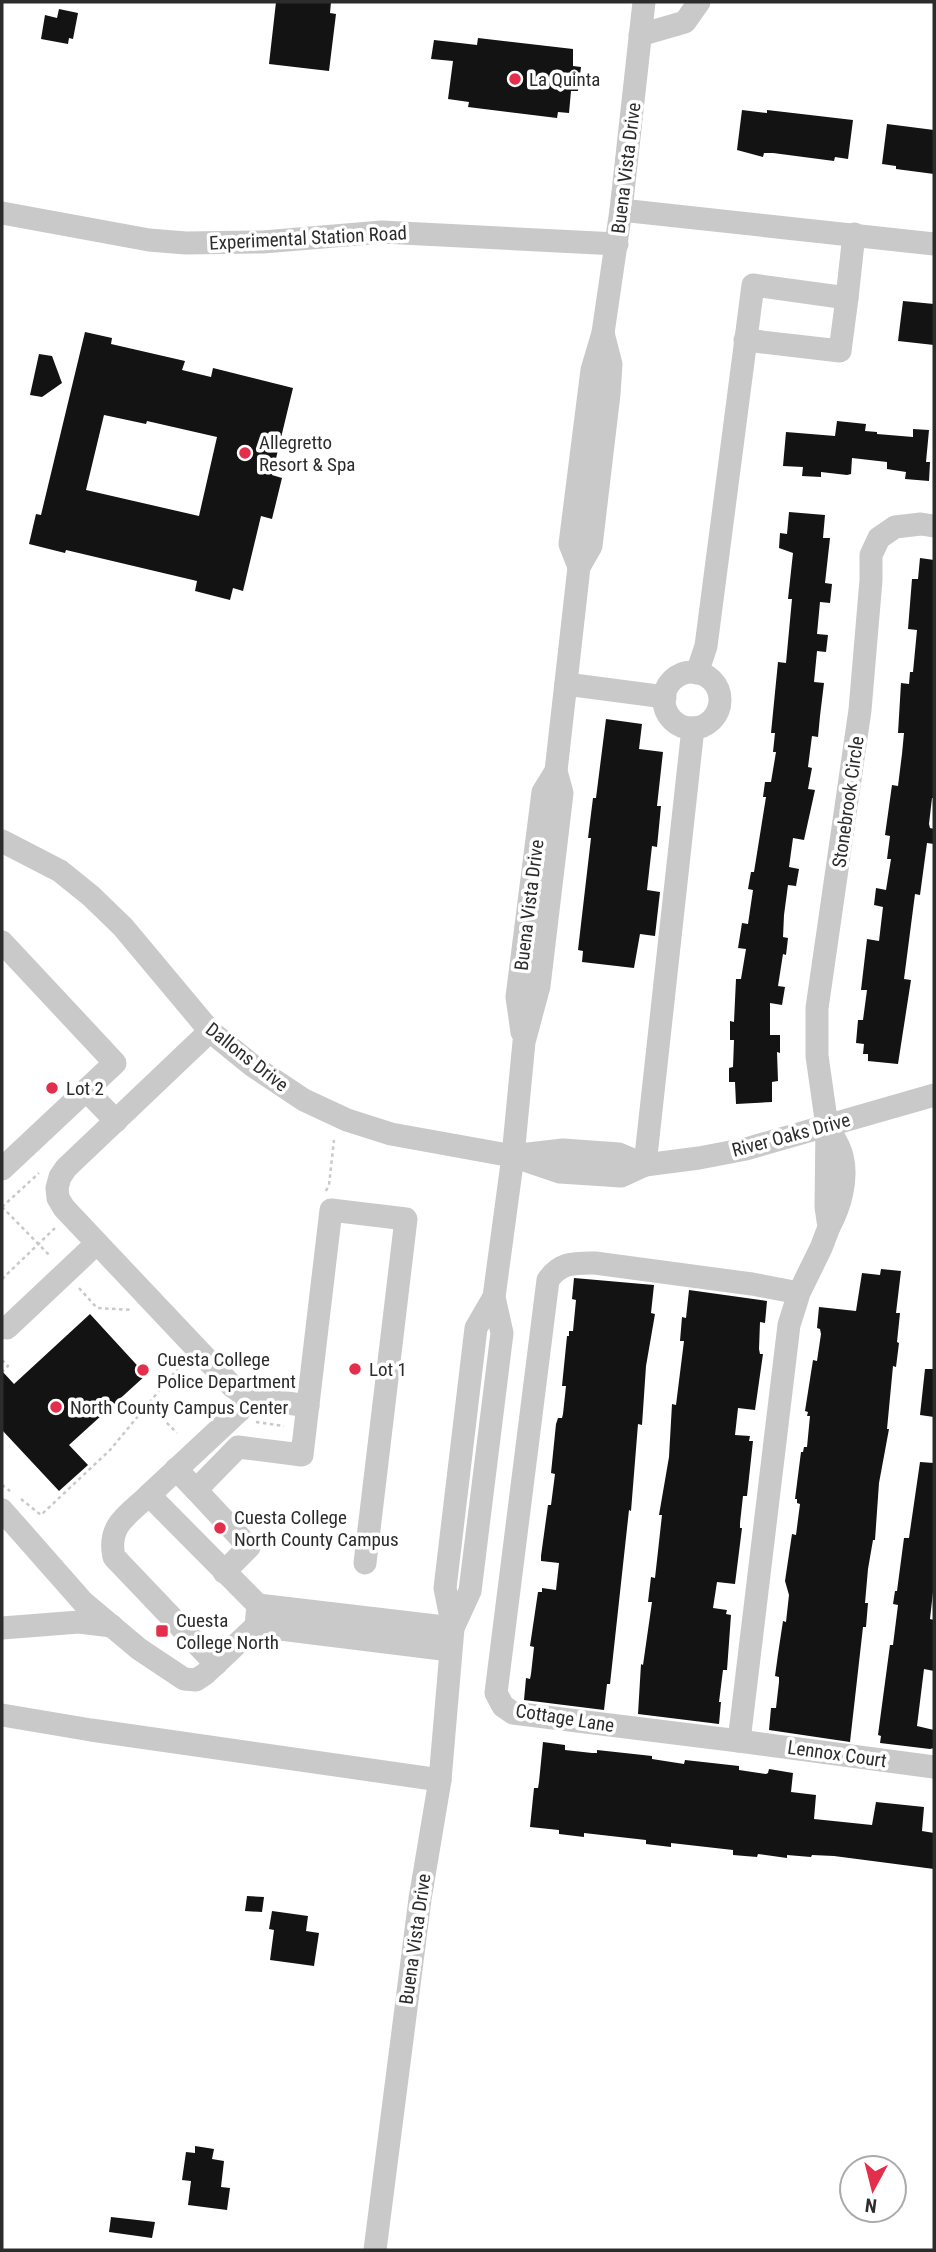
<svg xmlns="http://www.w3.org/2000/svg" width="936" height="2252" font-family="'Roboto Condensed',sans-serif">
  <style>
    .building { fill: #131313; fill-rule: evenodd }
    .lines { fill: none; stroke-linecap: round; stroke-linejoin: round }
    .path { stroke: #c9c9c9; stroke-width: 2.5; stroke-dasharray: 3.5 3.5; stroke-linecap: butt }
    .minor { stroke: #c9c9c9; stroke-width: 23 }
    .poi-dot { fill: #e32e4c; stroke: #fff; stroke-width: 2.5 }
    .labels { text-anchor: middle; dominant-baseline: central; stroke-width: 7; stroke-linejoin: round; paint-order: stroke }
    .poi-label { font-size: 19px; fill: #2c2c2c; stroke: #fff; text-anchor: start }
    .street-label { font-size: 19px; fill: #2c2c2c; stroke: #fff }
  </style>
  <rect width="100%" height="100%" fill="#fff"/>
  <g class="building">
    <polygon points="276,2 331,2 330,13 336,14 329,71 269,64"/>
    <polygon points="59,9 78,13 73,39 69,38 68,44 41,39 45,15 57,18"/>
    <polygon points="478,38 573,49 573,66 581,67 578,91 571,91 569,113 558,112 557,118 468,107 469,102 448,99 453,61 431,59 434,40 477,45"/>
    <polygon points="742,110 767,113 767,110 853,120 848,159 835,157 834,161 773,153 764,153 763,157 737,150"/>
    <polygon points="887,124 934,130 934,174 896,169 896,166 882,164"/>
    <polygon points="903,301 934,304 934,345 898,341"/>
    <path d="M85,332L112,338L111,344L185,361L182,370L211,377L213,368L293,388L272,475L282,478L272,519L261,516L243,591L233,588L230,600L195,591L197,581L66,550L65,553L29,544L36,514L41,515ZM104,415L146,424L147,421L217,437L199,516L86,490Z"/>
    <polygon points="39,354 52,356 62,383 42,397 30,395"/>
    <polygon points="837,421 866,424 865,431 877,432 877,434 913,437 913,429 929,430 926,462 930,462 929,481 905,479 906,472 887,469 887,462 852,458 851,474 847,475 821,472 821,477 802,476 803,467 783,466 786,432 835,436"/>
    <polygon points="789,512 825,515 823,538 830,538 825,583 832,584 830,603 820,602 817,634 828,635 826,652 817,651 814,682 824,683 820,716 818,737 812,736 808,767 812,768 808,789 815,790 804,840 793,838 789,867 799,869 796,886 788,885 784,915 783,937 788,938 786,955 783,954 778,986 785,987 782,1005 770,1003 770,1035 780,1035 780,1053 777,1052 778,1081 772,1082 772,1102 736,1104 735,1082 729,1082 729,1068 733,1067 734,1040 730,1040 730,1021 734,1022 736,979 741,979 746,949 738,948 742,923 748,924 753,890 748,889 751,872 754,872 766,797 763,797 765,782 771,782 776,752 773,752 775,733 771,733 778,662 786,663 792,599 788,599 793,553 779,548 780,533 787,534"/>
    <polygon points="920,558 934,560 934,798 932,798 929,824 930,828 934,829 934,844 927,843 920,895 915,894 904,979 911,980 898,1064 868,1061 868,1054 863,1054 864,1044 856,1043 858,1020 863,1020 867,990 861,990 867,939 879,941 883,907 874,905 876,888 886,890 891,859 887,859 890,836 885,835 892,785 898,786 902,754 904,733 898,733 901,683 909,684 910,672 913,672 917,630 908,629 912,579 918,579"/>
    <polygon points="606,719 642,724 639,749 663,752 657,806 661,806 657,847 652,846 647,890 660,892 655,936 640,934 634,968 582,962 583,951 578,950 591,838 588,838 593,798 596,798"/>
    <polygon points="881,1269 901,1271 896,1313 900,1313 897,1342 899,1343 896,1367 893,1366 887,1429 889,1429 879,1483 875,1540 873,1540 868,1569 865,1603 868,1603 866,1627 863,1627 850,1742 769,1730 771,1708 776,1708 779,1682 779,1677 775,1676 778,1654 783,1621 786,1622 789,1595 785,1581 792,1534 796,1535 800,1504 797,1503 797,1499 795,1499 801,1452 803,1452 804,1447 807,1447 810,1416 807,1416 808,1412 805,1411 813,1360 817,1361 821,1334 820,1329 817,1328 819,1307 856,1311 862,1273 880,1275"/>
    <polygon points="574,1278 654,1285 651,1313 655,1314 646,1366 642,1425 638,1424 631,1511 629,1510 610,1684 607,1684 604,1710 524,1700 526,1678 530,1679 531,1674 534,1647 530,1646 538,1592 542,1592 542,1588 556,1590 559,1563 541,1561 541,1556 548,1505 551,1505 555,1474 551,1473 556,1424 558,1418 562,1418 563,1414 566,1386 562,1386 567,1336 569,1336 569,1331 573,1331 576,1300 572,1299"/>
    <polygon points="689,1290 767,1301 765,1323 760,1322 759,1349 760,1354 763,1354 755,1410 738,1408 735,1435 750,1436 749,1441 753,1441 747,1496 743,1496 740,1523 740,1528 742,1528 735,1584 717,1582 713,1608 727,1610 726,1614 731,1615 727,1670 723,1670 719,1702 721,1702 719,1724 638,1714 641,1664 643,1665 652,1602 648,1602 651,1577 655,1578 662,1515 659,1515 669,1457 672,1404 676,1405 684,1341 680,1341 682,1317 686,1318"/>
    <polygon points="90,1314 146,1375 69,1445 88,1465 59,1491 2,1430 2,1371 14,1384"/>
    <polygon points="925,1369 934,1369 934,1417 920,1415"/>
    <polygon points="920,1462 934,1463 934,1583 930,1619 934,1620 934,1671 924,1669 917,1726 934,1730 934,1748 930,1749 880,1743 881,1736 878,1735 890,1645 893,1645 898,1605 893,1604 895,1591 897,1591 904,1538 909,1538"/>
    <polygon points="543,1742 565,1745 565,1750 592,1753 597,1753 597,1750 652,1756 652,1759 684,1764 685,1760 739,1766 739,1770 766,1774 768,1773 769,1769 793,1773 791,1792 816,1795 814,1819 872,1825 876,1802 924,1807 922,1831 934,1833 934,1869 834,1856 812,1855 811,1857 787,1855 787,1858 758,1854 757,1857 733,1855 733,1850 671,1843 671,1847 646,1844 646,1840 584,1833 584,1837 559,1834 559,1830 530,1827 534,1788 538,1788 539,1782"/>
    <polygon points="247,1896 264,1897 262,1912 245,1911"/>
    <polygon points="272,1911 308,1916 306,1931 319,1933 314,1966 270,1960 274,1930 269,1929"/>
    <polygon points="195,2146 214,2149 212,2159 224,2161 221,2187 230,2188 227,2210 188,2205 191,2181 182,2180 186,2152 195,2153"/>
    <polygon points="111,2217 155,2222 152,2238 109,2232"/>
  </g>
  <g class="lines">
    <g class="path">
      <polyline points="326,1191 329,1185 334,1140"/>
      <polyline points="2,1207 39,1173"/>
      <polyline points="2,1207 51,1257"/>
      <polyline points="2,1279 55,1228"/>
      <polyline points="79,1288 97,1308 133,1310"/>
      <polyline points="2,1360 8,1366 2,1372"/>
      <polyline points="147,1403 177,1433"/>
      <polyline points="256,1422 284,1426"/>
      <polyline points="2,1485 10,1491"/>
      <polyline points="21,1499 41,1515 110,1450 183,1362"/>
    </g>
    <g class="minor">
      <polyline points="640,35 685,22 699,2"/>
      <polyline points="621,210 934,244"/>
      <polyline points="2,213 149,240 186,243 263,242 382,232 617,244"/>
      <polyline points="745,340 840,351 847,298"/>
      <polyline points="579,567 570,544 592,370 603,333 621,210 644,2"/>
      <circle cx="692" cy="700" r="28"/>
      <polyline points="697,673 706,646 753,285 847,298 854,234"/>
      <polyline points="566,684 665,697"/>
      <polyline points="2,841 60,871 91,896 123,927 210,1031 253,1066 304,1100 347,1120 391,1134 513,1156 560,1172 621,1176 645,1165 699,1158 746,1149 934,1095"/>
      <polyline points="2,942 115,1063 2,1169"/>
      <polyline points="210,1031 66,1168 60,1177 57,1188 58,1198 64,1208 233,1387 247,1397 308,1406"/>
      <polyline points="522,1032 517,997 543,792 556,771"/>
      <polyline points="86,1090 116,1121"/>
      <path d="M827,1126C832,1135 840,1146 842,1156C848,1179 840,1207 829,1227L826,1207L827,1126L817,1056V1008L860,710L871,580V555L879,538L895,527L921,524L934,526"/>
      <polyline points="520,1155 563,1150 619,1154 645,1165"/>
      <polyline points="645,1165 693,728"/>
      <path d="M799,1293L752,1284L595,1263C574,1263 561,1262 548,1280L496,1693L503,1706L513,1713L739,1741L789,1325L799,1293L821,1248L829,1227"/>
      <polyline points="7,1328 96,1244"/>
      <polyline points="176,1469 196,1490 238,1447 302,1455 331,1210 406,1219 365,1563"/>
      <polyline points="196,1490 249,1547 224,1572"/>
      <polyline points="149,1495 240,1410 247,1397"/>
      <polyline points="2,1510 83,1602 139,1649 184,1679 196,1680 205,1674 256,1626 258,1605 453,1628"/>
      <polyline points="256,1626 450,1650"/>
      <polyline points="2,1628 79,1622 112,1626"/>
      <polyline points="453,1628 445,1588 476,1328 494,1297"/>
      <path d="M216,1664L114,1557C107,1525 128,1515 149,1495L258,1605"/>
      <polyline points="2,1715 91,1730 440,1780"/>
      <polyline points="739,1741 934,1767"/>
      <polyline points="375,2250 420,1899 440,1780 453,1628 470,1591 502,1333 494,1297 513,1156 524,1042 539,986 562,793 556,771 579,567 591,546 609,394 611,364 603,333"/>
    </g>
  </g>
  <g class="poi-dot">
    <circle cx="515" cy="79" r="7"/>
    <circle cx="245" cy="453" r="7"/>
    <circle cx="52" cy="1088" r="7"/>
    <circle cx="355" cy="1369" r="7"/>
    <circle cx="143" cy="1370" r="7"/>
    <circle cx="56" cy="1407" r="7"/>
    <circle cx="220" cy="1528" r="7"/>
    <rect x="155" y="1624" width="14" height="14" rx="3.5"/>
  </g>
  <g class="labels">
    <g class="poi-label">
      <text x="529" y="79">La Quinta</text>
      <text x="259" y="442">Allegretto<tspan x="259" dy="22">Resort &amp; Spa</tspan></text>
      <text x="66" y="1088">Lot 2</text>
      <text x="157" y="1359">Cuesta College<tspan x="157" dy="22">Police Department</tspan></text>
      <text x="369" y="1369">Lot 1</text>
      <text x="70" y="1407">North County Campus Center</text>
      <text x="234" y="1517">Cuesta College<tspan x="234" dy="22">North County Campus</tspan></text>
      <text x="176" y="1620">Cuesta<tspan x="176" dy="22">College North</tspan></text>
    </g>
    <g class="street-label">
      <text transform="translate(626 168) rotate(-83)">Buena Vista Drive</text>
      <text transform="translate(308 238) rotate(-3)">Experimental Station Road</text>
      <text transform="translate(848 802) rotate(-82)">Stonebrook Circle</text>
      <text transform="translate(529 905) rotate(-83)">Buena Vista Drive</text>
      <text transform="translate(247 1057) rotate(38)">Dallons Drive</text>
      <text transform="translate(791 1135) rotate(-15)">River Oaks Drive</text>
      <text transform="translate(565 1718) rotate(9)">Cottage Lane</text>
      <text transform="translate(837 1754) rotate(8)">Lennox Court</text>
      <text transform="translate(415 1939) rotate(-82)">Buena Vista Drive</text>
    </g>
  </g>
  <rect width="936" height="2252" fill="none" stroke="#2c2c2c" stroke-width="7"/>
  <g transform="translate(873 2189) rotate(187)"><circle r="33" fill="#ffffff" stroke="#ababab" stroke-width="2"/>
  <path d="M0-5L12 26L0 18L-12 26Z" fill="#e32e4c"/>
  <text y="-10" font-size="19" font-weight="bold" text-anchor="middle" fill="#2c2c2c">N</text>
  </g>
</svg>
